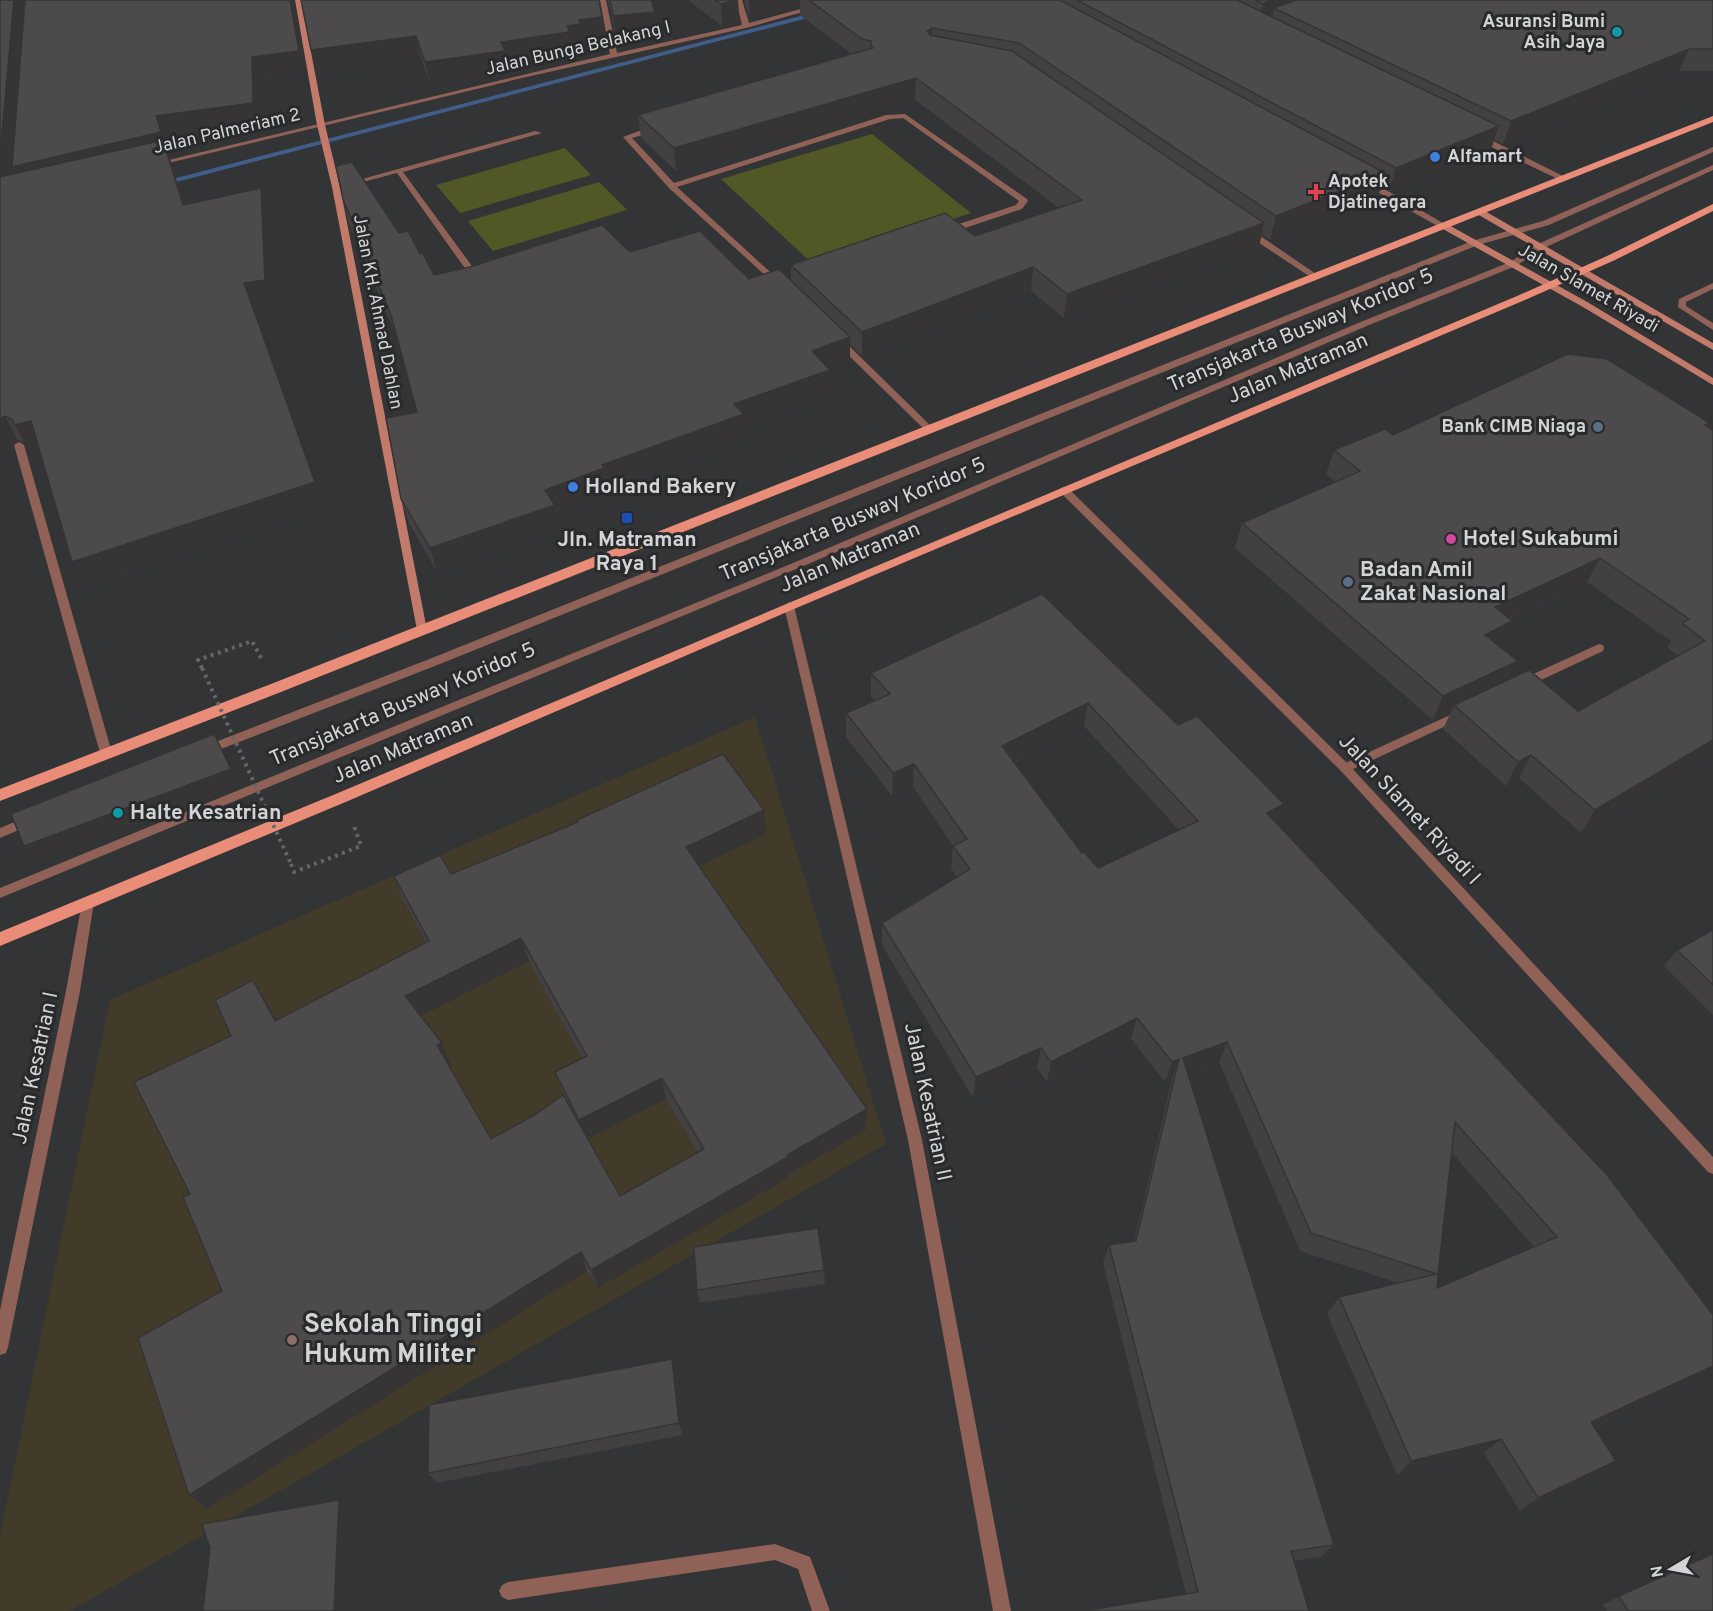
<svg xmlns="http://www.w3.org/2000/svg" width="1713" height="1611" font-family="Overpass,sans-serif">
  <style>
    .education { fill: #423b29 }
    .green { fill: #525726 }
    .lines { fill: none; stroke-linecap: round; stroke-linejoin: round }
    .stream { fill: #415d89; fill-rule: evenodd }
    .path { stroke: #646668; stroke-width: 4; stroke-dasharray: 3 4.5; stroke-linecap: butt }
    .lane { fill: #906157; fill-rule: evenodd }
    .street { fill: #906157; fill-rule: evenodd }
    .secondary { fill: #c27a6a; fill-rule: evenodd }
    .primary { fill: #e98c78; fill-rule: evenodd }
    .path-bridge { stroke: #646668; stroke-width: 4; stroke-dasharray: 3 4.5; stroke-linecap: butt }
    .wall { fill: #424040; fill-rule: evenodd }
    .shaded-wall { fill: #363434 }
    .building { fill: #4d4a4b; stroke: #363434; stroke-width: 1.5; fill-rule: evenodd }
    .culture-dot { fill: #0f9aa8; stroke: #282a2c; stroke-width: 2 }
    .shop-dot { fill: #3f7fe0; stroke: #282a2c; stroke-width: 2 }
    .health-dot { fill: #e0444e; stroke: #282a2c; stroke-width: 2 }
    .service-dot { fill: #5c6f8a; stroke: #282a2c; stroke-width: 2 }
    .transit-dot { fill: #1a4fb4; stroke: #282a2c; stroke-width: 2 }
    .hotel-dot { fill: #d1479c; stroke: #282a2c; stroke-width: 2 }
    .education-dot { fill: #8d6e63; stroke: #282a2c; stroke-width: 2 }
    .labels { text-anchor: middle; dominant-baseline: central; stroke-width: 6; stroke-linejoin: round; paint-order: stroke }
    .far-poi-label { font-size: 18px; font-weight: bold; fill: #d3d4d6; stroke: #282a2c; text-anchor: end }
    .far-street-label { font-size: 18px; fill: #d3d4d6; stroke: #282a2c }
    .street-label { font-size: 21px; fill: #d3d4d6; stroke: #282a2c }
    .poi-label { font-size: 21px; font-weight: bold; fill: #d3d4d6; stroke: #282a2c; text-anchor: start }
    .near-poi-label { font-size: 26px; font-weight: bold; fill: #d3d4d6; stroke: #282a2c; text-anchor: start }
  </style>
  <rect width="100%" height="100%" fill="#323436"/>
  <polygon class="education" points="755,717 886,1144 70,1611 0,1611 0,1536 110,1000"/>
  <g class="green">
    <polygon points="872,134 971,213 814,265 721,179"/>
    <polygon points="565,148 591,175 460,213 436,185"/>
    <polygon points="599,182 627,210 493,251 468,221"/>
  </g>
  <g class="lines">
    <polygon class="stream" points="820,11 827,13 161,186 153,184"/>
    <g class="path">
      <polyline points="202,668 198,660 252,641 261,658"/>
      <polyline points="291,864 294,872 361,846 354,826"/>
    </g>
    <g class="lane">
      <polygon points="905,114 1027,199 1028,201 1022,209 950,233 944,233 944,229 1016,205 1019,201 903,118 890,119 677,187 780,281 780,285 777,286 669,188 623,137 650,127 656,127 656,131 632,138 674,183 886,115"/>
      <polygon points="535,131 542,133 403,172 480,277 480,281 474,281 397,173 348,186 344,184"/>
      <polygon points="1713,147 1713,152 1549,225 1478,245 440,664 208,754 204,755 198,751 200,748 432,658 1472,241 1543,221"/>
      <polygon points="1713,165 1713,170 1544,248 1516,266 1369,325 801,567 0,898 0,888 793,563 1363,321 1510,262 1538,244"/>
      <polygon points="1244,229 1250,229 1319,276 1312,278 1244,233"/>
      <polygon points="1713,283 1713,289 1686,302 1686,306 1713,323 1713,330 1678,307 1679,299"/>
      <polygon points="840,339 843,340 932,427 932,431 926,431 837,344 836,342"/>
      <polygon points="19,442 24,445 112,753 106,757 100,753 14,445"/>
      <polygon points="1599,644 1603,645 1604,648 1603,651 1526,687 1518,687 1516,684 1518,681"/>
      <polygon points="1461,710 1467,714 1465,717 1349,771 1341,771 1339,768 1341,765"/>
      <polygon points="29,816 33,818 35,821 33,824 0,838 0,828"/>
      <polygon points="775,1544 810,1557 830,1611 812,1611 798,1569 775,1560 508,1600 502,1597 499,1591 502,1585 508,1582"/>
    </g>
    <g class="street">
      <polygon points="600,0 606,0 617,53 742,25 736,0 742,0 749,23 834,0 845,0 746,28 522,78 156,166 152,164 610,54"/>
      <polygon points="1477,136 1483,136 1569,179 1562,181 1477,140"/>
      <polygon points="1363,180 1369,180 1448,226 1441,228 1363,184"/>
      <polygon points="1064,487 1068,488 1349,765 1713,1157 1713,1174 1708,1172 1341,771 1060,492 1060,488"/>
      <polygon points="789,602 794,606 922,1140 1011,1611 993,1611 908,1140 784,606"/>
      <polygon points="88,897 92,898 94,902 80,991 8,1347 6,1353 0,1355 0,1310 66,991 82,902 84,898"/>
    </g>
    <g class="secondary">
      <polygon points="295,0 301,0 325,125 340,187 427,630 422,634 417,630 332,187 317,125"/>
      <polygon points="1477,210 1483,210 1713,343 1713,350 1477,214"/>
      <polygon points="1441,224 1447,224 1589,303 1713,378 1713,385 1583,307 1441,228"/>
    </g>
    <g class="primary">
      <polygon points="1713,116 1713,122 281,692 0,801 0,789 271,684"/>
      <polygon points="1713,204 1713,211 1615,260 1525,300 794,609 348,801 0,946 0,932 338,793 1517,296 1607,256"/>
    </g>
    <polyline class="path-bridge" points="202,668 291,864"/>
  </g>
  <g class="wall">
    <path d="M0,0H293L306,73L259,79L260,126L164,139L184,205L261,188L269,212L274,304L253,307L324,507L85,586L72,562L38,447L28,450L24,443L18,440L12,444L14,453L0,457ZM12,167L15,174L11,175L12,170Z"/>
    <polygon points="301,0 605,39 583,42 584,46 573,48 574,55 507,64 509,73 430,85 421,58 317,72"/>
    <polygon points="608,0 651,0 658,34 616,38"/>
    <polygon points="688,0 738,0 739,22 722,26"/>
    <polygon points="744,0 1713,0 1713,71 1679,71 1503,144 1494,140 1491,149 1389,192 1381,187 1378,196 1270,240 1262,234 1259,246 1064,318 1031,291 862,356 850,344 850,361 829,368 831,394 745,425 746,438 608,489 608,493 556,512 560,529 437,572 409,523 401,499 417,412 397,337 349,223 343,199 399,233 420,254 434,275 630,252 749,279 791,281 791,265 975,236 1059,208 915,100 676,171 641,138 638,115 852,54 800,15 800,6 750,19"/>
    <path d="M1710,423L1708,427L1713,754L1581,833L1519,778L1506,786L1443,729L1452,710L1433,720L1235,548L1242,523L1335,482L1326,474L1334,450L1393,435ZM1587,582L1671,641L1667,647L1678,656L1578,711L1508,680L1518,661L1499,646L1501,645L1512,621L1510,619Z"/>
    <path d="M1042,594L1277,823L1713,1372L1594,1427L1616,1461L1596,1475L1520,1511L1484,1453L1397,1475L1327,1314L1339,1297L1398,1283L1300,1251L1219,1062L1188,1074L1334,1545L1321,1557L1294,1561L1309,1611L1186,1594L1103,1263L1109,1245L1134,1242L1172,1079L1165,1082L1131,1039L1047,1082L1037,1068L973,1098L882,945V923L957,877L951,868L953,846L913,787L892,796L846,737V713L875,701L871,696V673ZM1084,726L1179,830L1098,868L1082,853L1014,762ZM1452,1153L1534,1247L1437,1288Z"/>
    <path d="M766,834L699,866L867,1109L866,1130L789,1174L790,1177L598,1288L587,1271L207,1509L189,1495L222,1291L190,1194L231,1036L267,1003L276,1020L426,942L403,900L394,876L451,874ZM529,961L582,1059L555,1072L564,1096L536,1114L491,1139L449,1066L451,1065L420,1016ZM666,1099L698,1153L620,1196L588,1139Z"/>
    <polygon points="1713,930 1713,1015 1664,966 1677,950"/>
    <polygon points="824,1270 825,1284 700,1303 697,1290"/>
    <polygon points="672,1359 676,1371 683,1435 437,1483 428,1473"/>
    <polygon points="1619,1596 1713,1611 1607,1611 1603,1605"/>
  </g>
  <g class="shaded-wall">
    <polygon points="14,0 25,0 156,116 252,57 290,0 293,0 306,73 259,79 260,126 164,139 191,229 22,190 12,167 10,193 0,196 0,157"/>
    <polygon points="738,0 739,22 722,26 721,4"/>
    <polygon points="749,0 800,0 800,6 750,19"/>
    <polygon points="1272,0 1326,0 1274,8 1272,20 1258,26 1263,4"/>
    <polygon points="655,12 658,34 616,38 613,16"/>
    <polygon points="602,17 605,39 583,42 584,46 573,48 574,55 507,64 509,73 430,85 425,62 501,42 567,26 579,20"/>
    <polygon points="932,28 931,50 927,31"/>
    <polygon points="416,36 421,58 317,72 311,50"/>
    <polygon points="1689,49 1679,71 1503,144 1511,121"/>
    <polygon points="916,78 915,100 676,171 674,148"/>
    <polygon points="1499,126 1491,149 1389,192 1396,168"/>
    <polygon points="1385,173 1378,196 1270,240 1276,216"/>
    <polygon points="261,188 269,212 274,304 253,307 324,507 85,586 72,562 244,283"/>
    <polygon points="1264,223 1259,246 1064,318 1067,294"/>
    <polygon points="1033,267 1031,291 862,356 862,332"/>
    <polygon points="850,337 850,361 812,375 812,351"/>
    <polygon points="830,370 831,394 745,425 746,438 608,489 608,493 556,512 560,529 437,572 430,548 545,490 734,404"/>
    <polygon points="5,416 18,440 12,444 14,453 0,457 0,419"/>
    <polygon points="31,421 44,446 28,450 15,425"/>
    <polygon points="1600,558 1587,582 1483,631 1495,607"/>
    <polygon points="1512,621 1501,645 1474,659 1485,635"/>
    <polygon points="1518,661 1506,685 1454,705 1452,710 1433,720 1443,696"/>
    <polygon points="1088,703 1084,726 999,769 1002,746"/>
    <polygon points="214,734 240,786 36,864 24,846"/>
    <polygon points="1713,740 1713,754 1581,833 1595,810"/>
    <polygon points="1531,755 1519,778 1506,786 1518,762"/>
    <polygon points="914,764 913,787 892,796 893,773"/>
    <polygon points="1284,804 1276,827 1267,813"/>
    <polygon points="764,810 766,834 690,871 686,847"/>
    <polygon points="521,938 529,961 415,1019 405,996"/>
    <polygon points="253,980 267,1003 288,1043 275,1021"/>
    <polygon points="1137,1018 1131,1039 1047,1082 1051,1062"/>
    <polygon points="1227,1042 1219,1062 1176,1078 1183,1058"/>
    <polygon points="442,1043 451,1065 447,1067 437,1045"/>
    <polygon points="0,1048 14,1063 0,1128"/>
    <polygon points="1041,1048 1037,1068 973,1098 976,1077"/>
    <polygon points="1179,1059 1172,1079 1165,1082 1172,1062"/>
    <polygon points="662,1078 666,1099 586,1140 579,1120"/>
    <polygon points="867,1109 866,1130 789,1174 790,1177 598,1288 591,1270 787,1155"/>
    <polygon points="581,1252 587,1271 207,1509 189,1495"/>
    <polygon points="672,1359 676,1371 683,1435 679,1423"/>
    <polygon points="1713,1366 1713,1372 1572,1437 1591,1422"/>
    <polygon points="1501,1439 1484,1453 1397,1475 1411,1461"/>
    <polygon points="1616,1461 1596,1475 1520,1511 1538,1498"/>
    <polygon points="339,1500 350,1510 345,1611 334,1611"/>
  </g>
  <g class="building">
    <polygon points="0,0 14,0 0,157"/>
    <polygon points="25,0 290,0 299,51 252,57 253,103 156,116 161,132 12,167"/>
    <polygon points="301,0 599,0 602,17 579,20 581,24 567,26 570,32 501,42 505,51 425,62 416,36 311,50"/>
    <polygon points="610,0 651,0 655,12 613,16"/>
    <polygon points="715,0 737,0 721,4"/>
    <polygon points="809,0 1060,0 1385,173 1276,216 1019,43 932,28 927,31 930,35 1012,51 1264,223 1067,294 1033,267 862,332 791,265 945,213 975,236 1082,200 916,78 674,148 638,115 873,48 871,46 871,41 862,39"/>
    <polygon points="1077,0 1237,0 1499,126 1396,168"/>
    <polygon points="1255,0 1272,0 1263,4"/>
    <polygon points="1296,0 1713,0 1713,49 1689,49 1511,121 1274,8"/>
    <polygon points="163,140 183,205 261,188 265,280 244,283 315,482 72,562 31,421 15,425 12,419 5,416 0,419 0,177"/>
    <polygon points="352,162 399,233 408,231 420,254 423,254 434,275 470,267 602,225 630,252 700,231 749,279 779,269 850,337 812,351 830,370 734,404 744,414 602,465 604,468 545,490 555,505 430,548 401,499 386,418 417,412 391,315 343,199 336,166"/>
    <polygon points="1568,354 1607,359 1710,423 1705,425 1713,430 1713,740 1595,810 1531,755 1518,762 1454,705 1529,670 1578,711 1705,641 1682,623 1689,619 1600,558 1495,607 1512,621 1485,635 1518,661 1443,696 1242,523 1360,471 1334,450 1385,429 1393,435"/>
    <path d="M1042,594L1178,725L1197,716L1284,804L1267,813L1607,1175L1713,1315V1366L1591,1422L1616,1461L1538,1498L1501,1439L1411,1461L1339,1297L1437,1274L1311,1233L1227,1042L1183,1058L1334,1545L1291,1551L1309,1611H1084L1198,1592L1109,1245L1136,1241L1179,1059L1172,1062L1137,1018L1051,1062L1041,1048L976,1077L882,923L970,869L953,846L967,839L914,764L893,773L846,713L890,694L871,673ZM1088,703L1198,821L1098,868L1084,852L1082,853L1002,746ZM1455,1122L1557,1237L1437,1288L1438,1274Z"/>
    <polygon points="214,734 231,769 24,846 11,814"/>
    <path d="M723,754L764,810L686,847L867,1109L787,1155L788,1157L591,1270L581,1252L189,1495L138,1338L222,1291L183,1197L190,1194L134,1082L231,1036L215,1000L253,980L275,1021L429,941L394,876L440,855L451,874L578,822L577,820ZM521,938L587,1056L555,1072L579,1120L662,1078L704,1149L620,1196L563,1095L536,1114L491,1139L437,1045L442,1043L405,996Z"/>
    <polygon points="1713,930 1713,985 1677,950"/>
    <polygon points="818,1228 824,1270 697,1290 694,1247"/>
    <polygon points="672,1359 679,1423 428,1473 429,1405"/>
    <polygon points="339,1500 334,1611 203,1611 210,1548 202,1524"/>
    <polygon points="1713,1554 1713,1611 1628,1611 1619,1596"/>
  </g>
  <g class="culture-dot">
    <circle cx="1617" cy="32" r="6"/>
    <circle cx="118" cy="813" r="6"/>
  </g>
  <g class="shop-dot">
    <circle cx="1435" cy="157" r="6"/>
    <circle cx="573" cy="487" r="6"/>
  </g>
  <path class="health-dot" d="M1313 183h6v6h6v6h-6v6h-6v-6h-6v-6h6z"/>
  <g class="service-dot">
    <circle cx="1598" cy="427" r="6"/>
    <circle cx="1348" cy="582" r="6"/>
  </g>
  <rect class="transit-dot" x="621" y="512" width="12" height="12" rx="3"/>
  <circle class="hotel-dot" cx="1451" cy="539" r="6"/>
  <circle class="education-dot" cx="292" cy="1340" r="6"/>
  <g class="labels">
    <g class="far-poi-label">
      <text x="1605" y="22">Asuransi Bumi<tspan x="1605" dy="21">Asih Jaya</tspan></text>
      <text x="1447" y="157" text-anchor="start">Alfamart</text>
      <text x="1328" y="182" text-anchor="start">Apotek<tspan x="1328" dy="21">Djatinegara</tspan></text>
      <text x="1586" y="427">Bank CIMB Niaga</text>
    </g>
    <g class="far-street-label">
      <text transform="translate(578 49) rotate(-13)">Jalan Bunga Belakang I</text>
      <text transform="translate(227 132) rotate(-13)">Jalan Palmeriam 2</text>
      <text transform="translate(1588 289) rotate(30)">Jalan Slamet Riyadi</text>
      <text transform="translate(377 312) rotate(79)">Jalan KH. Ahmad Dahlan</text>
    </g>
    <g class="street-label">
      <text transform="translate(1301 331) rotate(-23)">Transjakarta Busway Koridor 5</text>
      <text transform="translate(1298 369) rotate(-23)">Jalan Matraman</text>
      <text transform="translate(853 520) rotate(-23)">Transjakarta Busway Koridor 5</text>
      <text transform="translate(850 558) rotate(-23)">Jalan Matraman</text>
      <text transform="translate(403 705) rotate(-23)">Transjakarta Busway Koridor 5</text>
      <text transform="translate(403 749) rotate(-23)">Jalan Matraman</text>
      <text transform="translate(1409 810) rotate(47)">Jalan Slamet Riyadi I</text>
      <text transform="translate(36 1068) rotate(-78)">Jalan Kesatrian I</text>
      <text transform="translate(927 1102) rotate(78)">Jalan Kesatrian II</text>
    </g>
    <g class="poi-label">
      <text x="585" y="487">Holland Bakery</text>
      <text x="1463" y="539">Hotel Sukabumi</text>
      <text x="627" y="540" text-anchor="middle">Jln. Matraman<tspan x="627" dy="24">Raya 1</tspan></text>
      <text x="1360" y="570">Badan Amil<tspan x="1360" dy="24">Zakat Nasional</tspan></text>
      <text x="130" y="813">Halte Kesatrian</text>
    </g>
    <g class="near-poi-label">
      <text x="304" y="1325">Sekolah Tinggi<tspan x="304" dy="30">Hukum Militer</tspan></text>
    </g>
  </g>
  <g transform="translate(1671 1569) rotate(260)" stroke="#282a2c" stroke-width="4.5" paint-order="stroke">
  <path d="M0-4.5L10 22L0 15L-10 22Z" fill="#d3d4d6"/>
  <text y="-9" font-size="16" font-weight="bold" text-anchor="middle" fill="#d3d4d6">N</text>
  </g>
</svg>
